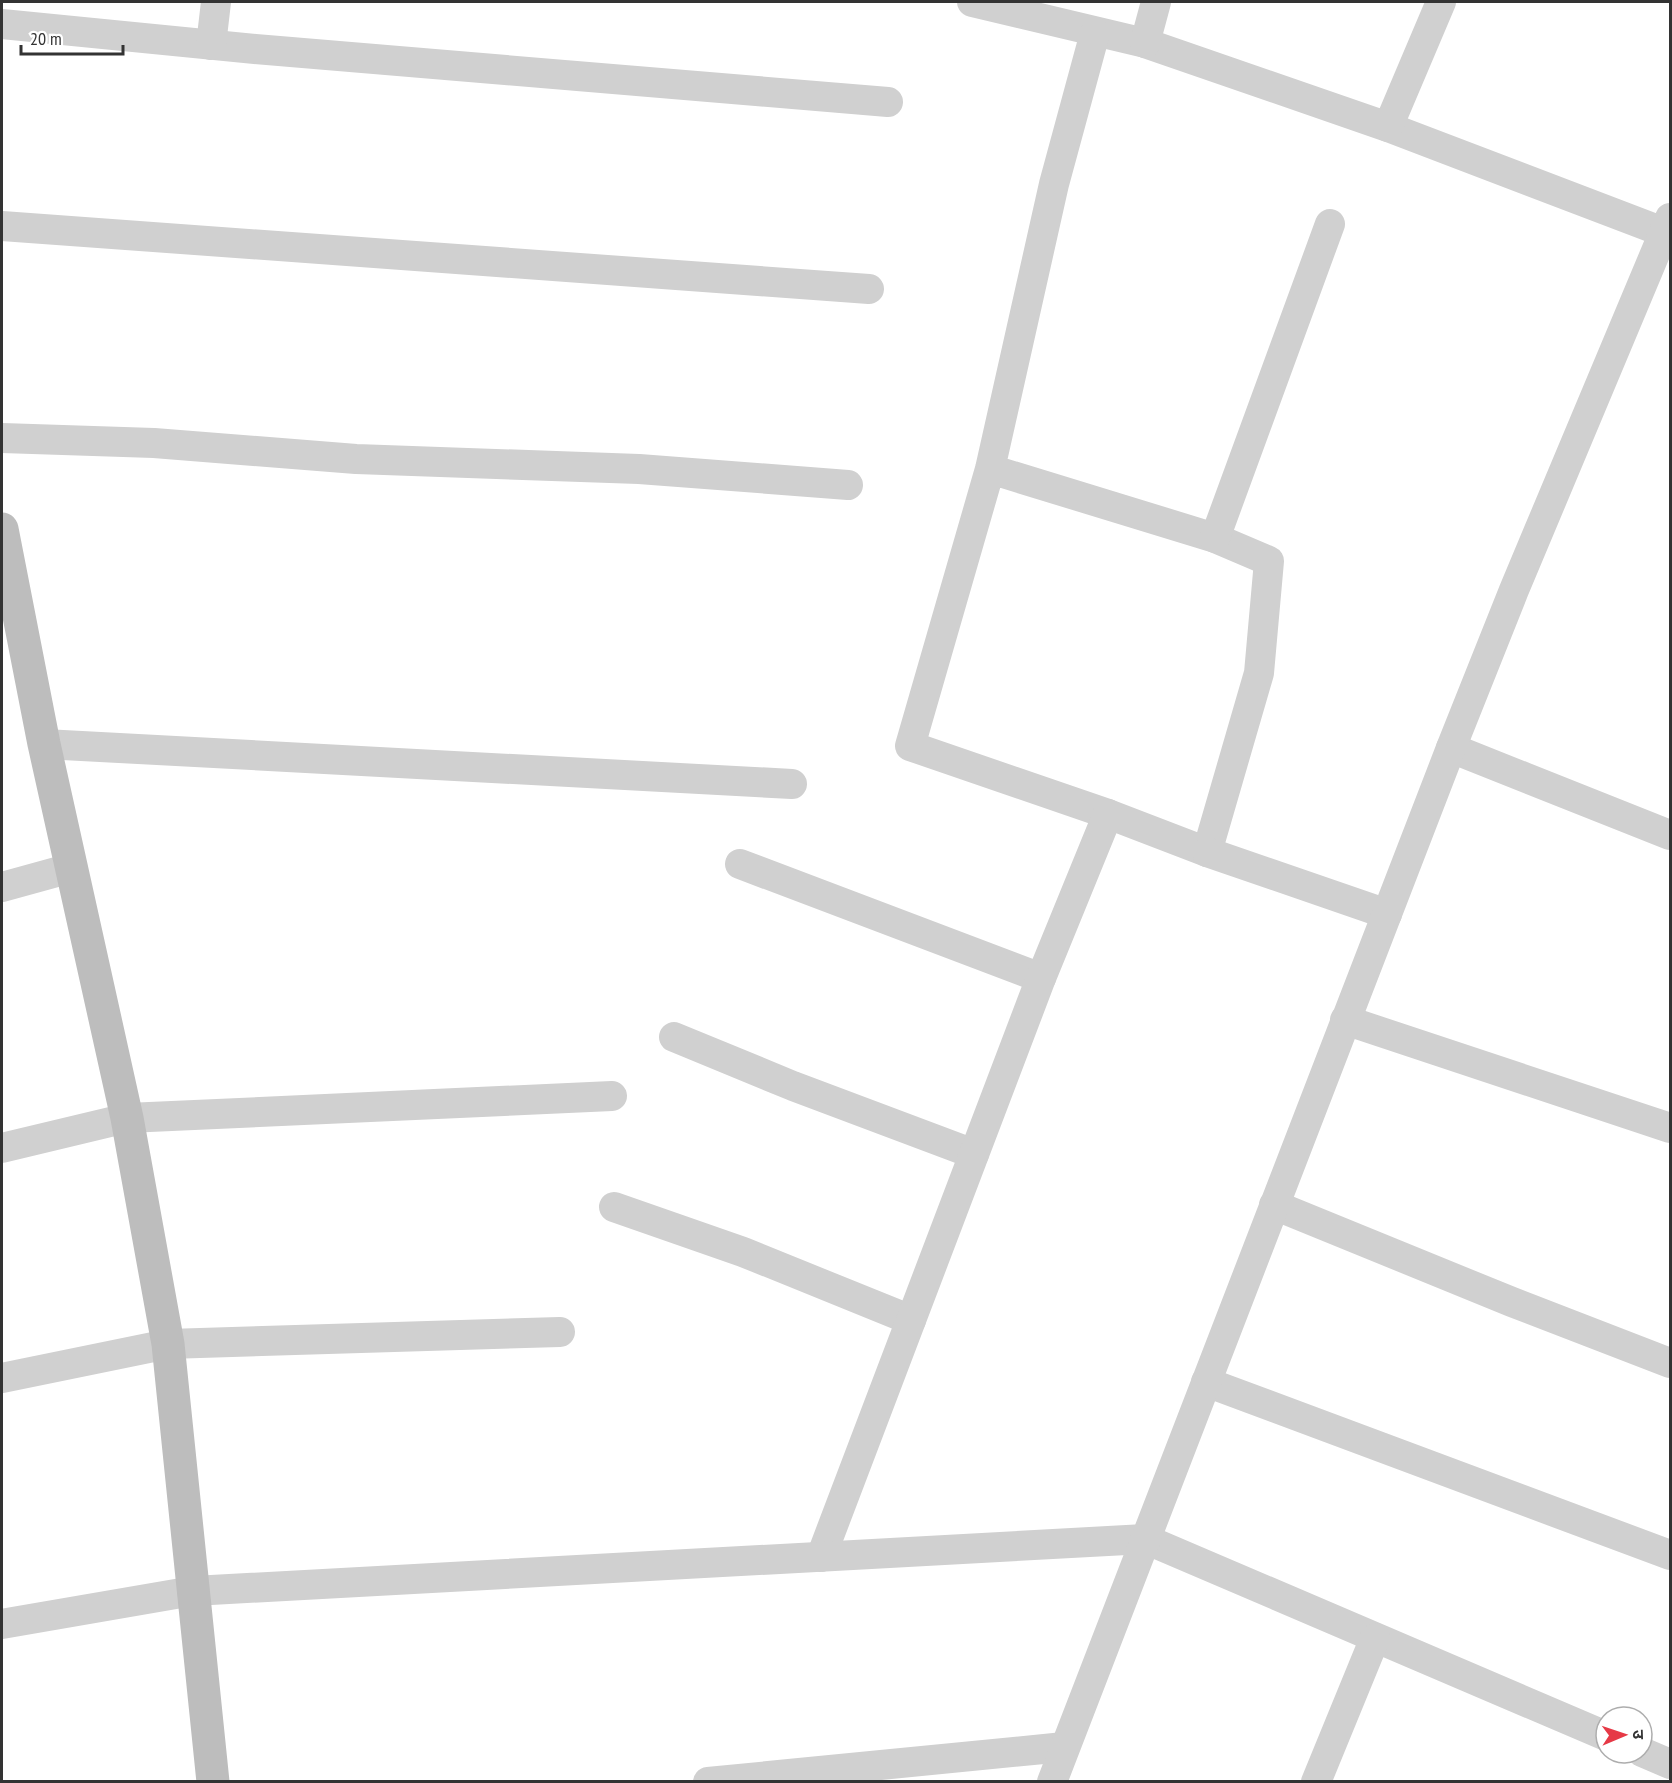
<svg xmlns="http://www.w3.org/2000/svg" width="1672" height="1783" font-family="'PT Sans Narrow','Noto Sans Devanagari',sans-serif">
  <style>
    .lines { fill: none; stroke-linecap: round; stroke-linejoin: round }
    .street { stroke: #d0d0d0; stroke-width: 30 }
    .secondary { stroke: #bdbdbd; stroke-width: 33 }
  </style>
  <rect width="100%" height="100%" fill="#fff"/>
  <g class="lines">
    <g class="street">
      <polyline points="972,2 1145,43 1388,127 1666,233"/>
      <polyline points="2,24 255,49 888,102"/>
      <polyline points="1145,43 1156,2"/>
      <polyline points="211,45 216,2"/>
      <polyline points="1388,127 1441,2"/>
      <polyline points="2,226 869,289"/>
      <polyline points="2,438 154,443 356,459 639,469 848,485"/>
      <polyline points="990,469 1215,538 1269,561 1259,673 1207,852 1108,814 910,746 990,469 1054,184 1095,33"/>
      <polyline points="1215,538 1330,224"/>
      <polyline points="44,744 792,784"/>
      <polyline points="1451,748 1670,835"/>
      <polyline points="1207,852 1387,914"/>
      <polyline points="740,864 1041,978"/>
      <polyline points="2,887 71,868"/>
      <polyline points="1345,1020 1670,1128"/>
      <polyline points="674,1037 793,1086 974,1154"/>
      <polyline points="2,1148 127,1118 612,1096"/>
      <polyline points="1274,1205 1512,1302 1670,1363"/>
      <polyline points="614,1207 743,1252 911,1320"/>
      <polyline points="2,1378 168,1344 560,1332"/>
      <polyline points="1206,1382 1670,1555"/>
      <polyline points="821,1557 1041,978 1108,814"/>
      <polyline points="2,1624 193,1591 1145,1539 1606,1736"/>
      <polyline points="1642,1752 1670,1764"/>
      <polyline points="708,1782 1064,1747"/>
      <polyline points="1052,1782 1451,748 1514,590 1670,218"/>
      <polyline points="1316,1782 1375,1638"/>
    </g>
    <polyline class="secondary" points="2,529 44,744 127,1118 168,1344 213,1782"/>
  </g>
  <rect width="1672" height="1783" fill="none" stroke="#333333" stroke-width="6"/>
  <g transform="translate(1624 1735) rotate(88)"><circle r="28" fill="#ffffff" stroke="#adadad" stroke-width="1.5"/>
  <path d="M0-4.5L10 22L0 15L-10 22Z" fill="#e63946"/>
  <text y="-9" font-size="16" font-weight="bold" text-anchor="middle" fill="#333333">उ</text>
  </g>
  <path d="M21 45v9h102v-9" fill="none" stroke="#333333" stroke-width="3"/>
  <text x="30" y="45" font-size="18" fill="#333333" stroke="#ffffff" stroke-width="4.5" paint-order="stroke">20 m</text>
</svg>
